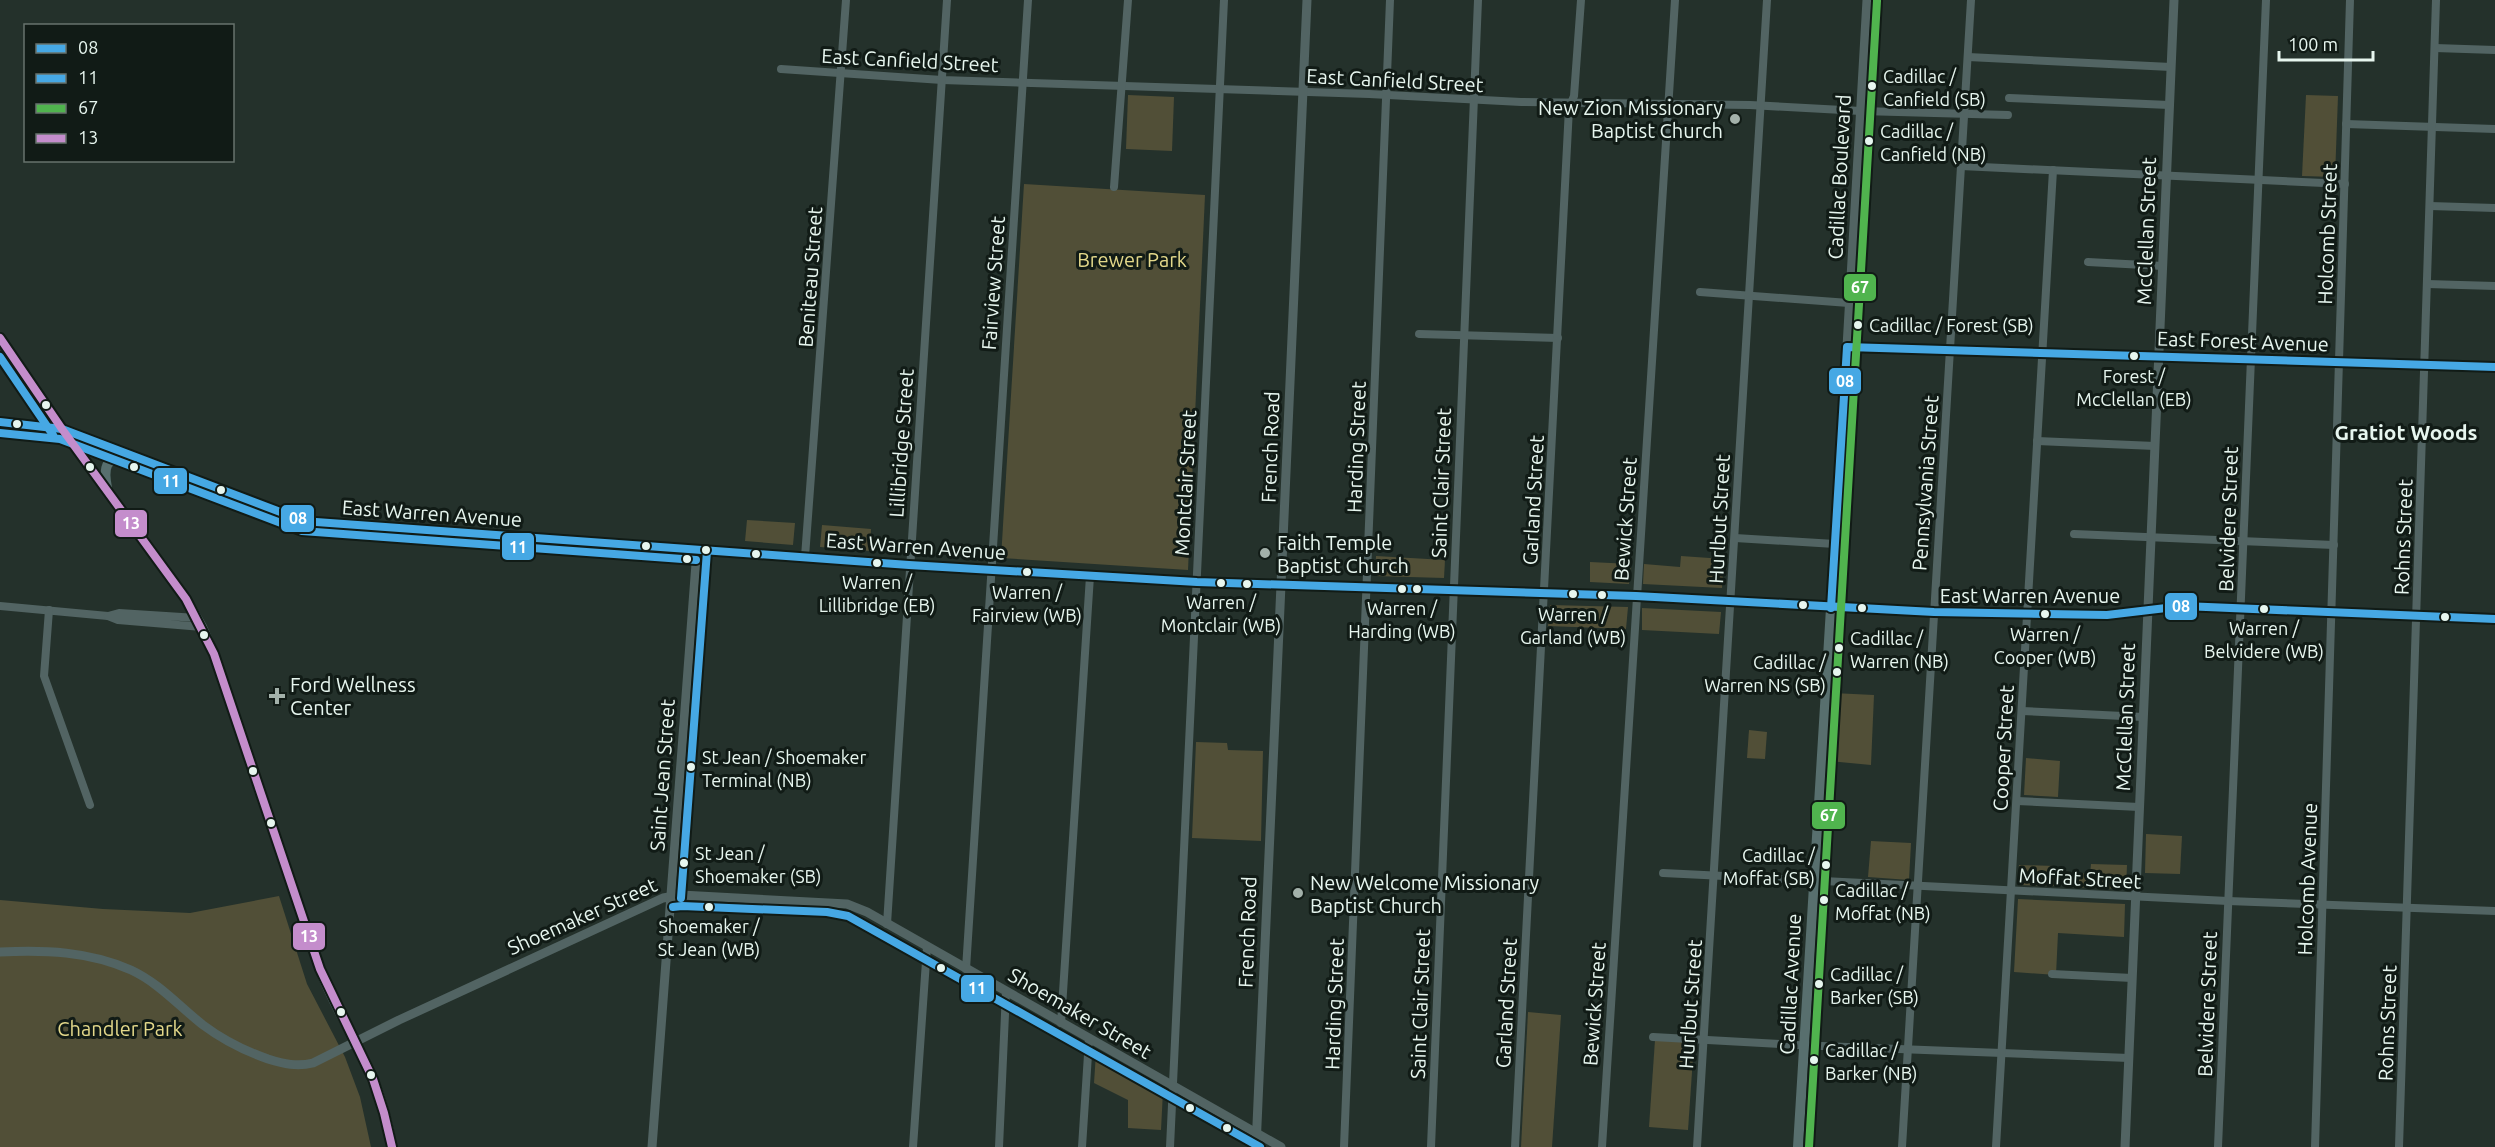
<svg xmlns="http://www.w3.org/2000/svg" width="2495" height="1147" font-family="Ubuntu,sans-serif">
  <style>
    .green { fill: #514f37 }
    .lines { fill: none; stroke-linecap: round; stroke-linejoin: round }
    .minor { stroke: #526463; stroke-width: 8 }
    .tertiary { stroke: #526463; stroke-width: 9 }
    .secondary { stroke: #586f6e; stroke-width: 10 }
    .bus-1-casing { stroke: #111b16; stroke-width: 12 }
    .bus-2-casing { stroke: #111b16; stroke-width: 12 }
    .bus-3-casing { stroke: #111b16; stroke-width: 12 }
    .bus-4-casing { stroke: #111b16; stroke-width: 12 }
    .bus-1 { stroke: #46a8e4; stroke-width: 8 }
    .bus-2 { stroke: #46a8e4; stroke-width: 8 }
    .bus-3 { stroke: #50b44e; stroke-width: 8 }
    .bus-4 { stroke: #c48dcc; stroke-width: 8 }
    .bus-dot { fill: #e7f6ef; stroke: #111b16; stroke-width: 2 }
    .poi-dot { fill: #a3b1aa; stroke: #111b16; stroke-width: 2 }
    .labels { text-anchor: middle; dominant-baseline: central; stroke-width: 6; stroke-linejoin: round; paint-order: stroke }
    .bus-label { font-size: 18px; fill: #e7f6ef; stroke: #111b16; text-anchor: start }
    .street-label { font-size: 20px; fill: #e7f6ef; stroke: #111b16 }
    .poi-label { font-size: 20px; fill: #e7f6ef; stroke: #111b16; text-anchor: start }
    .park-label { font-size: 20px; fill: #e3d88a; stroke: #111b16 }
    .neighbourhood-label { font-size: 21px; font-weight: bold; fill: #e7f6ef; stroke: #111b16 }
    .line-badge { stroke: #111b16; stroke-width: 2 }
    .badge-label { font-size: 16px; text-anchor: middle; font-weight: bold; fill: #fff }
  </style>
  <rect width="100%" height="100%" fill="#24312b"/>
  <g class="green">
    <polygon points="1128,95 1174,97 1172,151 1126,149"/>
    <polygon points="2306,95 2338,96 2335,177 2302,176"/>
    <polygon points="1024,184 1205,195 1188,570 1001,558"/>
    <polygon points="747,520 795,523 793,545 745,541"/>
    <polygon points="822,525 871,529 870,551 820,547"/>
    <polygon points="1376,556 1445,560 1444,578 1375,576"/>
    <polygon points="1681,556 1724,559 1722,588 1643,584 1644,564 1680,567"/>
    <polygon points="1590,562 1631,564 1629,584 1590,582"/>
    <polygon points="1550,605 1628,607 1626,629 1548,626"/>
    <polygon points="1642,608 1721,612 1719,634 1642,630"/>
    <polygon points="1833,693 1874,695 1871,765 1829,761"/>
    <polygon points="1749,730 1767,732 1765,759 1747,758"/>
    <polygon points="1196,742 1227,743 1228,750 1263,751 1261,841 1192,838"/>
    <polygon points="2026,758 2060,761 2058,797 2024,795"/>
    <polygon points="2146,834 2182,836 2180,874 2145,873"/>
    <polygon points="1871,841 1911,843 1909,880 1868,877"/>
    <polygon points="2091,864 2127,865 2126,889 2069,887 2069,872 2090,874"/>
    <polygon points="2019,865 2055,866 2054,886 2018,885"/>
    <polygon points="279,896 307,984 345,1057 360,1097 371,1147 0,1147 0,900 103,909 190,913"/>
    <polygon points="2018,899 2125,904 2124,937 2058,933 2056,975 2014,972"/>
    <polygon points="1528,1012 1561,1015 1552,1147 1521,1147"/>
    <polygon points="1655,1040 1694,1043 1688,1130 1649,1127"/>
    <polygon points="1096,1053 1163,1091 1161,1130 1128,1128 1128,1100 1094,1083"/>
  </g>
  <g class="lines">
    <g class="minor">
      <polyline points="2435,48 2495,50"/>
      <polyline points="1968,57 2171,67"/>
      <polyline points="781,69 942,80 1369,94 1521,102 1750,105 1861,111 2008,115"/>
      <polyline points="2009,98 2169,105"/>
      <polyline points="2346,124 2495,129"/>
      <polyline points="1961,166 2345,184"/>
      <polyline points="1114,187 1128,0"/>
      <polyline points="2430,206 2495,208"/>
      <polyline points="2088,262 2163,266"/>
      <polyline points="2427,284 2495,286"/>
      <polyline points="1700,292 1849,303"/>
      <polyline points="1419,334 1558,338"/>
      <polyline points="2037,441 2155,446"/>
      <polyline points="2074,534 2334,545"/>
      <polyline points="1735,538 1835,544"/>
      <polyline points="805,557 846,0"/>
      <polyline points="0,606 108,616"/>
      <polyline points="49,610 44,676 90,805"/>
      <polyline points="197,618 119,613 108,616 118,620 202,627"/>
      <polyline points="2022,711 2143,717"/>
      <polyline points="2017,801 2139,807"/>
      <polyline points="1663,873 2228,901 2495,911"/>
      <polyline points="887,924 947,0"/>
      <polyline points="966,969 1028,0"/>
      <polyline points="2052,974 2132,978"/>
      <polyline points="1061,1023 1090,576"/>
      <polyline points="1653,1037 1796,1045 2129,1058"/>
      <polyline points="913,1147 927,947"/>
      <polyline points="999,1147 1006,992"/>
      <polyline points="1082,1147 1089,1039"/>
      <polyline points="1170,1147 1224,0"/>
      <polyline points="1344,1147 1390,0"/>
      <polyline points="1431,1147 1478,0"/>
      <polyline points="1515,1147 1569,108 1574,96 1581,0"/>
      <polyline points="1602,1147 1675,0"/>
      <polyline points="1697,1147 1767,0"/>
      <polyline points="1902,1147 1971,0"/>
      <polyline points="1996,1147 2053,170"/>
      <polyline points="2218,1147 2266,0"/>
      <polyline points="2315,1147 2350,0"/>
      <polyline points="2399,1147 2436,0"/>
    </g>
    <g class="tertiary">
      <polyline points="1847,347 1867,0"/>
      <path d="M0,952C45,950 88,951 131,970C159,983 179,1006 203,1025C223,1040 245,1051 268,1059C284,1064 297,1067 313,1063L399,1020L663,898L681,895L847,904L867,912L1281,1147"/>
      <polyline points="652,1147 697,550"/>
      <polyline points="1256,1147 1307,0"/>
      <polyline points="2125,1147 2174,0"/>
    </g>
    <g class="secondary">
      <path d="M0,338L62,429L186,599L202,627L214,654L320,969C334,1007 357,1041 373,1079C382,1101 388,1124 392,1147"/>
      <polyline points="0,422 62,429 304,521 316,522 909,565 1197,582 1636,596 1934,612 2107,615 2183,606 2495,619"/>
      <path d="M107,488C103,467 105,459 127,454"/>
      <polyline points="1798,1147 1847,347 2495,367"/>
    </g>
    <g class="bus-1-casing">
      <g id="bus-1">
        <polyline points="0,422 62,429 304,521 316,522 909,565 1197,582 1636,596 1934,612 2107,615 2183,606 2495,619"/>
        <polyline points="1831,608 1847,347 2495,367"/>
      </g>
    </g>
    <g class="bus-2-casing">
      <g id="bus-2">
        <polyline points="0,357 53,435"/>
        <polyline points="0,433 60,439 302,531 696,560"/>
        <polyline points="681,898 707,551"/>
        <polyline points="673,907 682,906 827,912 848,916 1260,1147"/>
      </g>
    </g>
    <g class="bus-3-casing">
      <polyline id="bus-3" points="1809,1147 1877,1"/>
    </g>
    <g class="bus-4-casing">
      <polyline id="bus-4" points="0,338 62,429 186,599 214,654 320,969 373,1079 384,1113 392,1147"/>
    </g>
    <use href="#bus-1" class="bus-1"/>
    <use href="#bus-2" class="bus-2"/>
    <use href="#bus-3" class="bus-3"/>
    <use href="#bus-4" class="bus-4"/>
  </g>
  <g class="bus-dot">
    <circle cx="1872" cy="86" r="5"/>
    <circle cx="1869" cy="141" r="5"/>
    <circle cx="1858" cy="325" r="5"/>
    <circle cx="2134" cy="356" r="5"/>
    <circle cx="46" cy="405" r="5"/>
    <circle cx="17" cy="424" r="5"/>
    <circle cx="90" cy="467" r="5"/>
    <circle cx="134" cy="467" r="5"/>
    <circle cx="221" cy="490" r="5"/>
    <circle cx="646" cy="546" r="5"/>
    <circle cx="706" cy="550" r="5"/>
    <circle cx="756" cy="554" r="5"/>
    <circle cx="687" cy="559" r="5"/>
    <circle cx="877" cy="563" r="5"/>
    <circle cx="1027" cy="572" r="5"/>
    <circle cx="1221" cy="583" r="5"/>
    <circle cx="1247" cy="584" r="5"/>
    <circle cx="1402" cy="589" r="5"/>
    <circle cx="1417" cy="589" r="5"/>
    <circle cx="1573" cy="594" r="5"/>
    <circle cx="1602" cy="595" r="5"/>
    <circle cx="1803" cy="605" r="5"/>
    <circle cx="1862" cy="608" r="5"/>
    <circle cx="2264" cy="609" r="5"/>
    <circle cx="2045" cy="614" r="5"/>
    <circle cx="2445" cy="617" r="5"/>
    <circle cx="204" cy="635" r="5"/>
    <circle cx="1839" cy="648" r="5"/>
    <circle cx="1837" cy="672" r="5"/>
    <circle cx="691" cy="767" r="5"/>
    <circle cx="253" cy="771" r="5"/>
    <circle cx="271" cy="823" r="5"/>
    <circle cx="684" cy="863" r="5"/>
    <circle cx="1826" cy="865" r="5"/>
    <circle cx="1824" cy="900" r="5"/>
    <circle cx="709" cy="907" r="5"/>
    <circle cx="941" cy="968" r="5"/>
    <circle cx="1819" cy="984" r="5"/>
    <circle cx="341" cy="1012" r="5"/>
    <circle cx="1814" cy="1060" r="5"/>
    <circle cx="371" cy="1075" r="5"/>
    <circle cx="1190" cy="1108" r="5"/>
    <circle cx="1227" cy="1128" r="5"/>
  </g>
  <g class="poi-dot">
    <circle cx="1735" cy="119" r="6"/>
    <circle cx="1265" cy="553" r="6"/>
    <path d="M274 687h6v6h6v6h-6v6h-6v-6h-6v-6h6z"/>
    <circle cx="1298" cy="893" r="6"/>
  </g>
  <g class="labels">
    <g class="bus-label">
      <text x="1883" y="76">Cadillac /<tspan x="1883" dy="23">Canfield (SB)</tspan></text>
      <text x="1880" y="131">Cadillac /<tspan x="1880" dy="23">Canfield (NB)</tspan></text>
      <text x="1869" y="325">Cadillac / Forest (SB)</text>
      <text x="2134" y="376" text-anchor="middle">Forest /<tspan x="2134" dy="23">McClellan (EB)</tspan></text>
      <text x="877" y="582" text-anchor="middle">Warren /<tspan x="877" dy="23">Lillibridge (EB)</tspan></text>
      <text x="1027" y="592" text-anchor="middle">Warren /<tspan x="1027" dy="23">Fairview (WB)</tspan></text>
      <text x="1221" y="602" text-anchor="middle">Warren /<tspan x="1221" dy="23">Montclair (WB)</tspan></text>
      <text x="1402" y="608" text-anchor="middle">Warren /<tspan x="1402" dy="23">Harding (WB)</tspan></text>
      <text x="1573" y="614" text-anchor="middle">Warren /<tspan x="1573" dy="23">Garland (WB)</tspan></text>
      <text x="2264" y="628" text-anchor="middle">Warren /<tspan x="2264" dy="23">Belvidere (WB)</tspan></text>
      <text x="2045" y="634" text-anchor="middle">Warren /<tspan x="2045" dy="23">Cooper (WB)</tspan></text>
      <text x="1850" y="638">Cadillac /<tspan x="1850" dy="23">Warren (NB)</tspan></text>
      <text x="1826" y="662" text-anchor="end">Cadillac /<tspan x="1826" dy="23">Warren NS (SB)</tspan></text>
      <text x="702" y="757">St Jean / Shoemaker<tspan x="702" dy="23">Terminal (NB)</tspan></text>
      <text x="695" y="853">St Jean /<tspan x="695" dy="23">Shoemaker (SB)</tspan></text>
      <text x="1815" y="855" text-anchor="end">Cadillac /<tspan x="1815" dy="23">Moffat (SB)</tspan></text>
      <text x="1835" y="890">Cadillac /<tspan x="1835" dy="23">Moffat (NB)</tspan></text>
      <text x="709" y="926" text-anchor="middle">Shoemaker /<tspan x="709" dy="23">St Jean (WB)</tspan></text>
      <text x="1830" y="974">Cadillac /<tspan x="1830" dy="23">Barker (SB)</tspan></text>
      <text x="1825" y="1050">Cadillac /<tspan x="1825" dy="23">Barker (NB)</tspan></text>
    </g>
    <g class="street-label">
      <text transform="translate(910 60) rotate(3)">East Canfield Street</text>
      <text transform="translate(1395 80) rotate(3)">East Canfield Street</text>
      <text transform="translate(1839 177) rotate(-87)">Cadillac Boulevard</text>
      <text transform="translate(2146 231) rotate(-88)">McClellan Street</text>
      <text transform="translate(2327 234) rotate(-88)">Holcomb Street</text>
      <text transform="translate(810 277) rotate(-86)">Beniteau Street</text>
      <text transform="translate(993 283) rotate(-86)">Fairview Street</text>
      <text transform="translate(2243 341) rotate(2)">East Forest Avenue</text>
      <text transform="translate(901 443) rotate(-86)">Lillibridge Street</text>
      <text transform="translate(1270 447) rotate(-88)">French Road</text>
      <text transform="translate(1356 447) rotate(-88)">Harding Street</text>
      <text transform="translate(1185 483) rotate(-87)">Montclair Street</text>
      <text transform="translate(1441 483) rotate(-88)">Saint Clair Street</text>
      <text transform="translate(1925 483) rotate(-86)">Pennsylvania Street</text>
      <text transform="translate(1533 500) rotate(-87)">Garland Street</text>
      <text transform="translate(432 513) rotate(4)">East Warren Avenue</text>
      <text transform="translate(1625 519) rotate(-86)">Bewick Street</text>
      <text transform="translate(1719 519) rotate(-87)">Hurlbut Street</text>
      <text transform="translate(2228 519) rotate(-88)">Belvidere Street</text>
      <text transform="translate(2403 537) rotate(-88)">Rohns Street</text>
      <text transform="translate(916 546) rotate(4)">East Warren Avenue</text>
      <text x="2030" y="595">East Warren Avenue</text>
      <text transform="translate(2125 717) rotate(-88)">McClellan Street</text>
      <text transform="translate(2003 748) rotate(-87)">Cooper Street</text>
      <text transform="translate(662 775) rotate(-86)">Saint Jean Street</text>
      <text transform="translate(2080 878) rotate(3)">Moffat Street</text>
      <text transform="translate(2307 879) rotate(-88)">Holcomb Avenue</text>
      <text transform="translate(582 916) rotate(-24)">Shoemaker Street</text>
      <text transform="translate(1247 932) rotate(-88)">French Road</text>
      <text transform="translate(1790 984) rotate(-87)">Cadillac Avenue</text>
      <text transform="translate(1506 1003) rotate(-87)">Garland Street</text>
      <text transform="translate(1334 1004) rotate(-88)">Harding Street</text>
      <text transform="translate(1420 1004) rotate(-88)">Saint Clair Street</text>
      <text transform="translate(1594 1004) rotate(-86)">Bewick Street</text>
      <text transform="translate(1690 1004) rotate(-86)">Hurlbut Street</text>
      <text transform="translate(2207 1004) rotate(-88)">Belvidere Street</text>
      <text transform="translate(1080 1013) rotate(30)">Shoemaker Street</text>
      <text transform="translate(2387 1023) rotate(-88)">Rohns Street</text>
    </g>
    <g class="poi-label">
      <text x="1723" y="107" text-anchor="end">New Zion Missionary<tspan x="1723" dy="23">Baptist Church</tspan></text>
      <text x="1277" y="542">Faith Temple<tspan x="1277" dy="23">Baptist Church</tspan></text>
      <text x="290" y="684">Ford Wellness<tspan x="290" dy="23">Center</tspan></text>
      <text x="1310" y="882">New Welcome Missionary<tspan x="1310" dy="23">Baptist Church</tspan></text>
    </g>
    <g class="park-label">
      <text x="1132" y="259">Brewer Park</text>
      <text x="120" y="1028">Chandler Park</text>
    </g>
    <g class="neighbourhood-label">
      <text x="2406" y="432">Gratiot Woods</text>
    </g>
  </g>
  <g class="line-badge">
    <rect x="1843" y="273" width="34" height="29" rx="6" fill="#50b44e"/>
    <rect x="1828" y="367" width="34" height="28" rx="6" fill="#46a8e4"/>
    <rect x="153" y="467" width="35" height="28" rx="6" fill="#46a8e4"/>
    <rect x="280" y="504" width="35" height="29" rx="6" fill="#46a8e4"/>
    <rect x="114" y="509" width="34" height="29" rx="6" fill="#c48dcc"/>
    <rect x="501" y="532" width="34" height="29" rx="6" fill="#46a8e4"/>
    <rect x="2164" y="592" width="34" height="29" rx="6" fill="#46a8e4"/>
    <rect x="1811" y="801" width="35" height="29" rx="6" fill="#50b44e"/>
    <rect x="292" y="922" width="34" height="29" rx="6" fill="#c48dcc"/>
    <rect x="960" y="974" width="35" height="29" rx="6" fill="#46a8e4"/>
  </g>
  <g class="badge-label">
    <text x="1860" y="293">67</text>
    <text x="1845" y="387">08</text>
    <text x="171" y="487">11</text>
    <text x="298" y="524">08</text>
    <text x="131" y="529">13</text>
    <text x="518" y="553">11</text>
    <text x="2181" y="612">08</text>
    <text x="1829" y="821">67</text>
    <text x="309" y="942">13</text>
    <text x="977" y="994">11</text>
  </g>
  <rect x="24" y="24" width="210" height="138" fill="#111b16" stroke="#67736d" stroke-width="1.5"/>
  <rect x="36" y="44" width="30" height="9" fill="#46a8e4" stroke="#67736d" stroke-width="1.5"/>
  <text x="78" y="54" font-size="18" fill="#e7f6ef">08</text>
  <rect x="36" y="74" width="30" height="9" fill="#46a8e4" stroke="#67736d" stroke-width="1.5"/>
  <text x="78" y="84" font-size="18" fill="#e7f6ef">11</text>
  <rect x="36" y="104" width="30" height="9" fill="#50b44e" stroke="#67736d" stroke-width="1.5"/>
  <text x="78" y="114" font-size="18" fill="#e7f6ef">67</text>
  <rect x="36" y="134" width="30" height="9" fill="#c48dcc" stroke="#67736d" stroke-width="1.5"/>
  <text x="78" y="144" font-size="18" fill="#e7f6ef">13</text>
  <path d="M2279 51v9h94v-9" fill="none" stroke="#e7f6ef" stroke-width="3"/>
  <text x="2288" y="51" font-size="18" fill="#e7f6ef" stroke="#111b16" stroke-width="4.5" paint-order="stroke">100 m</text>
</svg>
